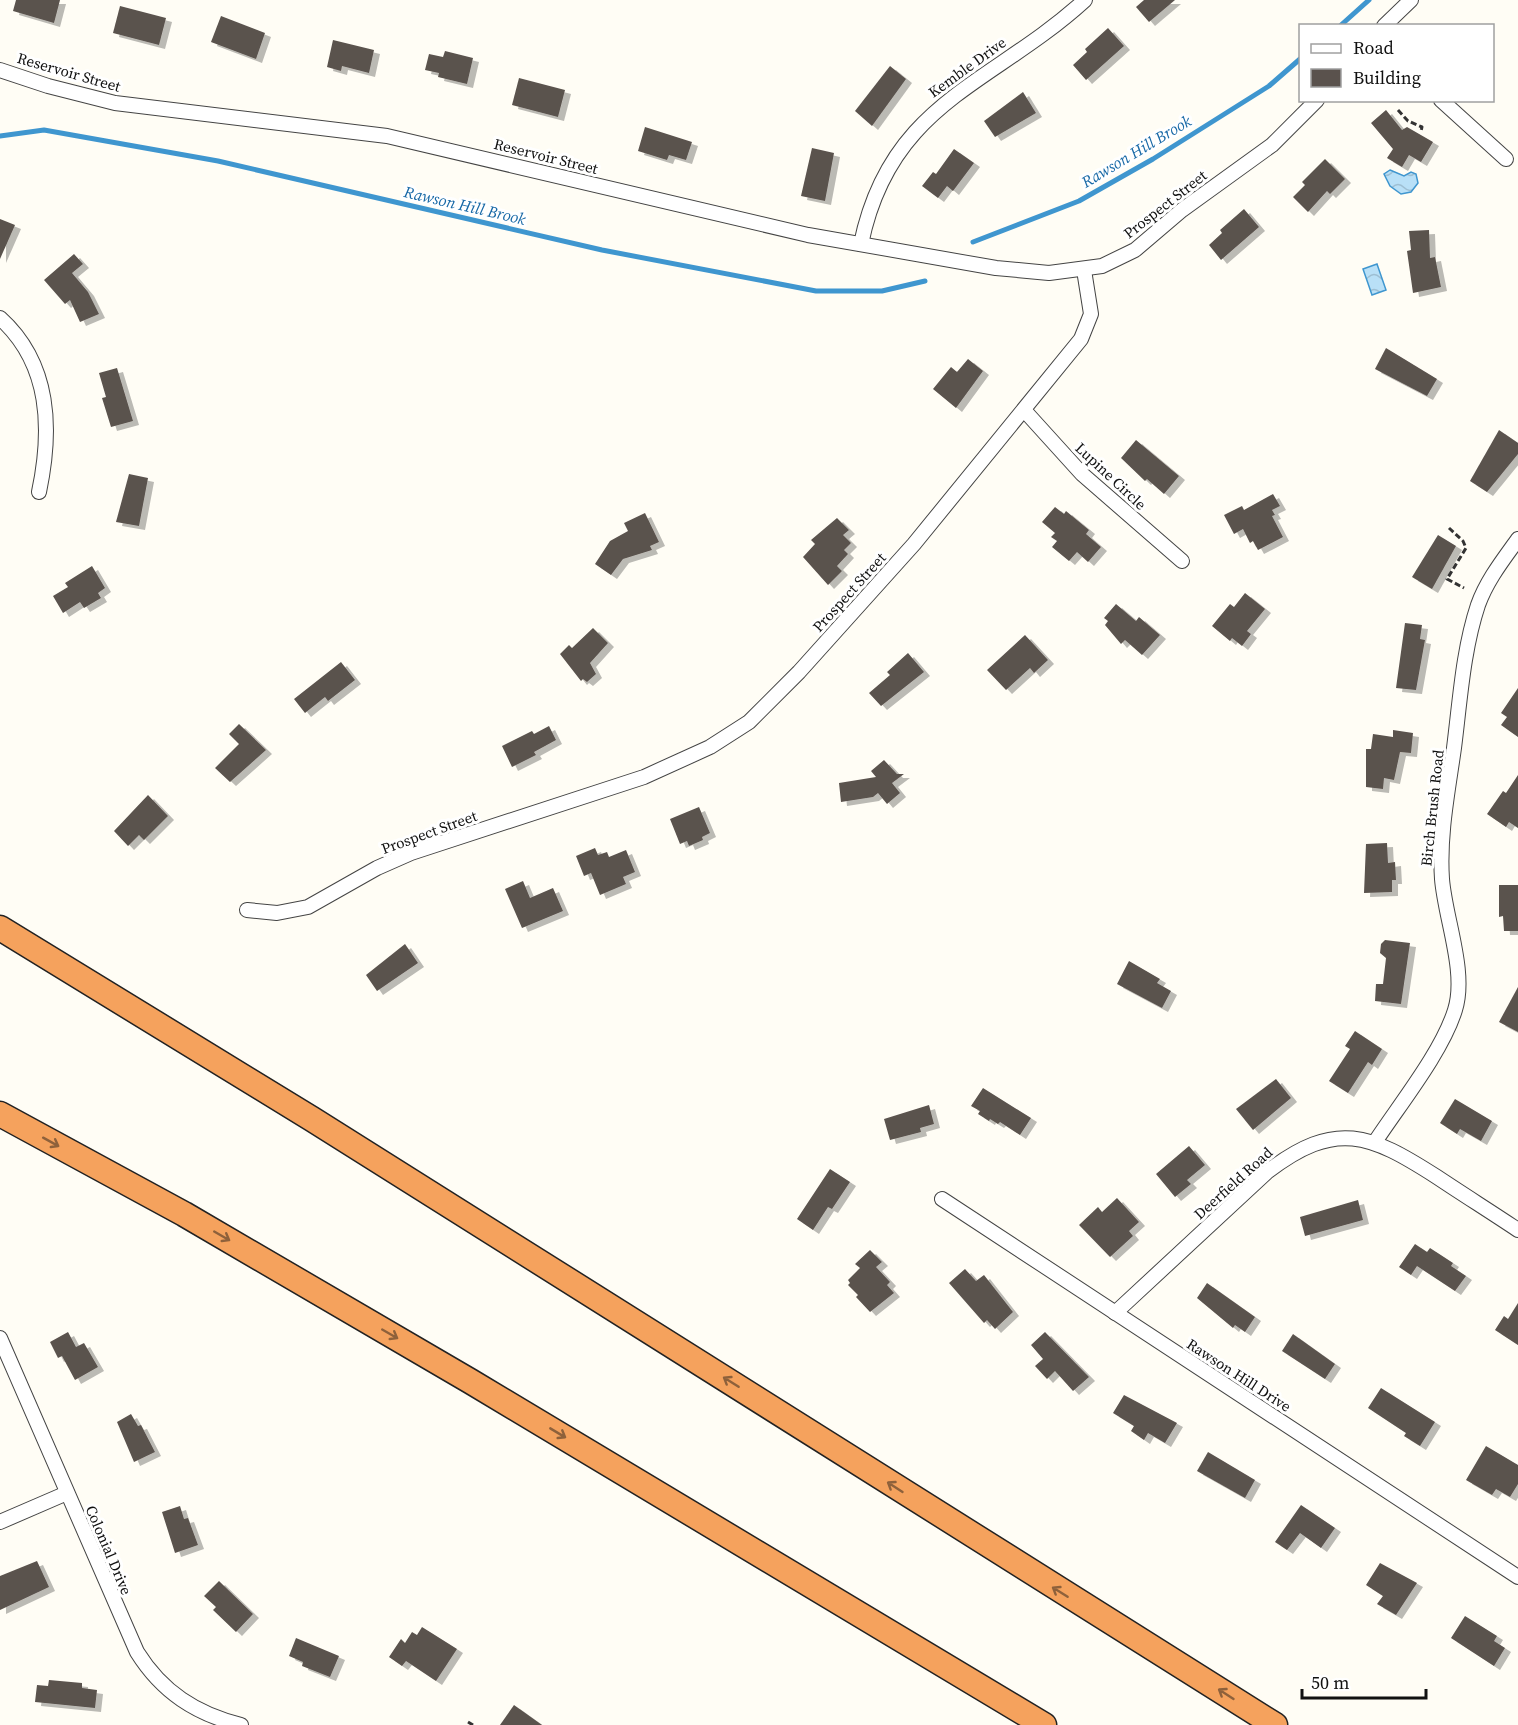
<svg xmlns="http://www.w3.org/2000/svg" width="1518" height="1725" font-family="'Source Serif 4',serif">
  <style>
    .water { fill: url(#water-waves); stroke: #3f96cf; stroke-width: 1.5 }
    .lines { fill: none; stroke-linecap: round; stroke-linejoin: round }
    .stream { stroke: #3f96cf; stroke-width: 5 }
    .building { fill: #5a524d; filter: url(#shadow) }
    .minor-casing { stroke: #444; stroke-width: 16 }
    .motorway-casing { stroke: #222; stroke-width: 27 }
    .path { stroke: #333; stroke-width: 3; stroke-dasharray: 6 3; stroke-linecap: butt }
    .minor { stroke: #fff; stroke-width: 14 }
    .motorway { stroke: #f5a25d; stroke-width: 24 }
    .oneway { stroke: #8e613b }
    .labels { text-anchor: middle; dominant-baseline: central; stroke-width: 6; stroke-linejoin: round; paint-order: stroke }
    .street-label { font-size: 15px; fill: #111; stroke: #fff }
    .water-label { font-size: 16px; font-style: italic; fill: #1768a6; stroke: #fff }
  </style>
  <defs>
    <pattern id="water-waves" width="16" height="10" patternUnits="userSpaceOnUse" patternTransform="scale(1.5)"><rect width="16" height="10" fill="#b9e0f7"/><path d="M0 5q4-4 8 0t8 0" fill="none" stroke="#9ebfd3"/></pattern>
    <filter id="shadow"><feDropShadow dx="6" dy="4" stdDeviation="0" flood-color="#0004"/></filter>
  </defs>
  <rect width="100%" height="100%" fill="#fffdf5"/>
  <g class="water">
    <polygon points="1390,170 1404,176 1411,172 1416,174 1418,183 1411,192 1401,194 1390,186 1384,174"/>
    <polygon points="1377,264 1386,290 1372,295 1363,269"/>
  </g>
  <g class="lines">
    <g class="stream">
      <polyline points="1340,26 1369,0"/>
      <polyline points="0,136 44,130 218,161 602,250 816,291 882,291 925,281"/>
      <polyline points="973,242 1079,201 1153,159 1269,86 1300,59"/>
    </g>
  </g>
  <g class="building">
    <polygon points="16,0 60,0 54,23 13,11"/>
    <polygon points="1144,0 1175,0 1149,22 1136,7"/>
    <polygon points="120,6 166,18 159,45 113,33"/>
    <polygon points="221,16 265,33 256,59 211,42"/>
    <polygon points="1108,28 1124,46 1086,80 1073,65 1087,52 1085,49"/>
    <polygon points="333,40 374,50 369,73 342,66 341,71 327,67"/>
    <polygon points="445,51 473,58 467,84 438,77 439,73 425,70 429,54 443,57"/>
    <polygon points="890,66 906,79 872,126 855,111"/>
    <polygon points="519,78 565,90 558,117 512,105"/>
    <polygon points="1023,92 1036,113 995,137 984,121"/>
    <polygon points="1386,110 1402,130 1407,127 1433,142 1421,162 1409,155 1402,167 1387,158 1393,149 1371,123"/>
    <polygon points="645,127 692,142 686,160 669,155 667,160 638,151"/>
    <polygon points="812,148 834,153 825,201 801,196"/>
    <polygon points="954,149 974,163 953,191 947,186 938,198 922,186 933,172 936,174"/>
    <polygon points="1325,159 1345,179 1330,194 1327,191 1308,212 1293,197 1305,185 1302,182"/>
    <polygon points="1244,209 1259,227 1221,260 1209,245 1222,233 1220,230"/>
    <polygon points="0,219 15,225 0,259"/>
    <polygon points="1429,230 1430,258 1435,257 1441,287 1413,293 1407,251 1411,250 1409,231"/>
    <polygon points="74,254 83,264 72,273 88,292 99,314 80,322 70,300 65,304 44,280"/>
    <polygon points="1386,348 1437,379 1427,396 1375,369"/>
    <polygon points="968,359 983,371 956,408 933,389 951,367 957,372"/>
    <polygon points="117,368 133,421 111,427 102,398 106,397 99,373"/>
    <polygon points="1499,430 1518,443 1518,454 1487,492 1470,481"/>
    <polygon points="1136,440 1179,476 1164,494 1147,479 1145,481 1121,458"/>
    <polygon points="129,474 148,478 139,526 116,522"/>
    <polygon points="1273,494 1280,506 1272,510 1275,515 1272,516 1283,537 1258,550 1253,541 1250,543 1243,529 1234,534 1224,515 1242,506 1244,510"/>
    <polygon points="1055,507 1064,514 1066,511 1089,530 1086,534 1101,547 1088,562 1077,552 1069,561 1052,547 1057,541 1051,537 1055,533 1042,522"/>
    <polygon points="645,513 659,542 650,546 652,550 623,559 611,575 595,564 610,541 628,531 624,523"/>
    <polygon points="837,518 849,530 843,535 851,543 844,550 848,554 837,566 842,571 828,585 803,557 815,544 811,540"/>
    <polygon points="1438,535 1456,546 1432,589 1412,577"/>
    <polygon points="92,566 105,588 98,593 101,598 84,608 80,602 63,613 53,596 68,587 65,583"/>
    <polygon points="1245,593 1265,609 1247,631 1251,634 1242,646 1232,638 1230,641 1212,626 1230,604 1234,607"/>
    <polygon points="1116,604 1136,621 1139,617 1160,635 1142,655 1125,640 1121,644 1105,625 1108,621 1104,618"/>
    <polygon points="1405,623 1422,625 1420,639 1425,640 1416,690 1396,688"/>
    <polygon points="593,628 608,643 590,663 596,674 587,682 583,679 581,681 560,654 569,645 572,648"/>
    <polygon points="1025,635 1048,660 1034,673 1030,668 1006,690 987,670"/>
    <polygon points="908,653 924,672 881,706 869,693 890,675 887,672"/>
    <polygon points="341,662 355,680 328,701 325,697 305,713 294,699"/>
    <polygon points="1518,688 1518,737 1501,725 1507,717 1501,713"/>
    <polygon points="239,724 266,750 230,782 215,768 239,744 229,734"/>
    <polygon points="549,726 556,740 534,752 536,755 512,767 502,746 532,731 534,734"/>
    <polygon points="1393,730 1413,733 1411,753 1400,752 1394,780 1384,778 1383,789 1366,787 1366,749 1371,749 1373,734 1393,737"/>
    <polygon points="884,760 897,774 904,774 892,783 900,793 887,804 878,793 873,797 841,802 839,783 876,777 871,771"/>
    <polygon points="1518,775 1518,828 1509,822 1506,827 1487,814 1503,791 1506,793"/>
    <polygon points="148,795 168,816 144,840 139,835 128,846 114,831"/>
    <polygon points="699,807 710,833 702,837 703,840 689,846 687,841 680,844 670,819"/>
    <polygon points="1387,843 1388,863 1395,862 1396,880 1392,880 1392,892 1364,893 1366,844"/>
    <polygon points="595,848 598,855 607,852 609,857 626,850 635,872 623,877 626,884 600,895 591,873 584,876 576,856"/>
    <polygon points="523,881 530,898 553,888 563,911 522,928 505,889"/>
    <polygon points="1499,885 1518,885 1518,931 1504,931 1503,916 1499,917"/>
    <polygon points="1385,940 1410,943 1401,1004 1375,1001 1376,984 1383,984 1386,958 1380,953 1381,944"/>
    <polygon points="405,944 418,963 377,991 366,975"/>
    <polygon points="1129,961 1160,979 1157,983 1171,991 1162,1008 1117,984"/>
    <polygon points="1518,987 1518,1032 1499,1022"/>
    <polygon points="1355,1031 1382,1049 1372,1065 1368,1062 1348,1093 1329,1081 1350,1049 1345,1046"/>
    <polygon points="1276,1079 1291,1098 1253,1130 1236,1109"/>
    <polygon points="983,1088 1031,1118 1020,1135 1000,1122 998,1124 990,1119 989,1121 978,1114 980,1111 971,1106"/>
    <polygon points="1455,1099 1492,1121 1481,1141 1460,1129 1457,1134 1440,1123"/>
    <polygon points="929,1105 934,1124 920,1128 921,1132 890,1140 884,1119"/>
    <polygon points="1189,1146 1205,1165 1187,1180 1191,1184 1175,1197 1156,1174"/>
    <polygon points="830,1169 850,1182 832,1209 828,1207 813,1230 797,1219"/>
    <polygon points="1117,1198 1139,1222 1129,1231 1133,1236 1110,1257 1079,1225 1098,1207 1102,1212"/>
    <polygon points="1358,1200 1363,1220 1305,1236 1300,1217"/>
    <polygon points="1415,1244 1427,1252 1430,1248 1453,1263 1451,1266 1466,1276 1455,1291 1417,1266 1411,1275 1399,1267"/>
    <polygon points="870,1250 882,1262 876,1267 890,1282 887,1285 894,1293 870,1312 856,1297 858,1295 848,1285 850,1283 848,1280 860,1268 855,1264"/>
    <polygon points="965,1269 976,1281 984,1275 1013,1312 995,1329 987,1320 984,1323 949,1283"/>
    <polygon points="1207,1283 1255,1317 1245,1332 1235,1325 1233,1328 1197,1298"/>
    <polygon points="1518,1303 1518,1345 1495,1330 1504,1316 1508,1319"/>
    <polygon points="68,1332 76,1347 84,1343 98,1367 75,1380 62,1356 58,1358 50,1342"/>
    <polygon points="1045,1332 1089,1377 1073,1391 1055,1371 1047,1379 1035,1366 1043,1359 1031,1345"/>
    <polygon points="1293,1334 1335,1364 1325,1379 1282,1351"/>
    <polygon points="1381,1388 1435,1422 1420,1446 1404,1436 1406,1433 1368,1408"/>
    <polygon points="1124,1395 1177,1423 1165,1443 1148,1433 1144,1440 1131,1431 1134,1426 1113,1413"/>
    <polygon points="131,1414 138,1426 141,1425 155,1452 134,1462 117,1422"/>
    <polygon points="1486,1446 1518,1465 1518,1484 1510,1497 1496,1489 1492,1495 1466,1480"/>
    <polygon points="1208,1452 1255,1480 1245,1498 1197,1471"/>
    <polygon points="1301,1505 1335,1528 1321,1548 1300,1533 1287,1550 1275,1542"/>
    <polygon points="180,1506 184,1519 188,1518 198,1545 175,1553 162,1512"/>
    <polygon points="37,1561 49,1587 0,1610 0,1576"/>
    <polygon points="1380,1563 1417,1583 1396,1615 1377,1604 1383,1596 1366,1585"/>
    <polygon points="219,1581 253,1614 236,1632 213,1610 216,1607 204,1596"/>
    <polygon points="1465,1616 1497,1636 1494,1641 1505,1648 1494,1666 1451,1638"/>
    <polygon points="422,1627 457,1649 436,1681 406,1661 402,1666 389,1657 401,1639 405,1643 412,1632 417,1635"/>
    <polygon points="296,1638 339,1656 330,1677 302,1666 303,1662 289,1656"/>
    <polygon points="49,1680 82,1683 82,1688 97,1690 95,1708 35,1702 37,1685 48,1686"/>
    <polygon points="514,1705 542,1725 500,1725"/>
  </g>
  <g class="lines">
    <g class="minor-casing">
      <g id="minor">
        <polyline points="1384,26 1411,0"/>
        <polyline points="0,70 48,86 115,103 387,136 808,235 996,268 1049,273 1102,266 1135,250 1182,210 1272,145 1317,100"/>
        <polyline points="1441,100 1506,159"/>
        <path d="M861,244C890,102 992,85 1085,0"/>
        <path d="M0,318C51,364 52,430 39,492"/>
        <polyline points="1024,410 1082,474 1182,561"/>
        <polyline points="247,910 277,913 308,907 377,868 411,853 644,777 710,747 749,722 799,672 914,544 1081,339 1091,314 1084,270"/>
        <path d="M1375,1142C1400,1104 1442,1052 1455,1010C1467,972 1445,918 1442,879C1439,835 1448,791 1454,748C1460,701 1463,650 1478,605C1487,580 1503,560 1518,539"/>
        <polyline points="942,1199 1518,1577"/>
        <path d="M1115,1313L1267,1172C1336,1119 1370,1134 1437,1177C1464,1195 1491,1212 1518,1230"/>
        <path d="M0,1338L137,1652C162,1692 196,1714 241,1725"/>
        <polyline points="0,1522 67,1493"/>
      </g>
    </g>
    <g class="motorway-casing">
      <g id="motorway">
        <polyline points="0,928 312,1119 1275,1725"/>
        <polyline points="0,1114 184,1214 470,1381 1044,1725"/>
      </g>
    </g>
    <g class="path">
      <polyline points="1398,110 1408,121 1422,127 1421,131"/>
      <polyline points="1449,528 1463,541 1466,548 1447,579 1464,588"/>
      <polyline points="468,1722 473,1725"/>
    </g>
    <use href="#minor" class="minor"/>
    <use href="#motorway" class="motorway"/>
  </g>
  <defs><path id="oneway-shaft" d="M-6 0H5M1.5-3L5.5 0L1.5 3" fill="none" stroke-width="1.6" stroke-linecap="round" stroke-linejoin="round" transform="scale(1.5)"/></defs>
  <g class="oneway">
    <use href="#oneway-shaft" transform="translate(51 1142) rotate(29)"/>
    <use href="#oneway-shaft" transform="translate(222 1236) rotate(30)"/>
    <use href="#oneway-shaft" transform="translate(390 1334) rotate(30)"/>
    <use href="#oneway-shaft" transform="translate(731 1382) rotate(-148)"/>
    <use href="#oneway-shaft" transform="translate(558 1433) rotate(31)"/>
    <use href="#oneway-shaft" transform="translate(895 1487) rotate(-147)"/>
    <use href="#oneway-shaft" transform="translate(1060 1592) rotate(-148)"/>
    <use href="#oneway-shaft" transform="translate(1226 1694) rotate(-147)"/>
  </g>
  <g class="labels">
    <g class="street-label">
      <text transform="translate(967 67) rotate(-36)">Kemble Drive</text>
      <text transform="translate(69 72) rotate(16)">Reservoir Street</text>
      <text transform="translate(546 156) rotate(14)">Reservoir Street</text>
      <text transform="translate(1165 204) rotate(-38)">Prospect Street</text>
      <text transform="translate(1111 476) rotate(43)">Lupine Circle</text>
      <text transform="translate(849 592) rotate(-48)">Prospect Street</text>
      <text transform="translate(1432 808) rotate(-84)">Birch Brush Road</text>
      <text transform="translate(429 832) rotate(-20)">Prospect Street</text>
      <text transform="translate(1233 1183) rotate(-42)">Deerfield Road</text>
      <text transform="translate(1239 1375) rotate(33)">Rawson Hill Drive</text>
      <text transform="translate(109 1550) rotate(67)">Colonial Drive</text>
    </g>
    <g class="water-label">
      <text transform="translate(1136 151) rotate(-31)">Rawson Hill Brook</text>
      <text transform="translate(465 205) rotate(13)">Rawson Hill Brook</text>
    </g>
  </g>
  <rect x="1299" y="24" width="195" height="78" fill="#ffffff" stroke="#a0a0a0" stroke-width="1.5"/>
  <rect x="1311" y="44" width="30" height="9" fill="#ffffff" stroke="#a0a0a0" stroke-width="1.5"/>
  <text x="1353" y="54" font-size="18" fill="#111111">Road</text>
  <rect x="1311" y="69" width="30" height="18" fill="#5a524d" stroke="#a0a0a0" stroke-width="1.5"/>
  <text x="1353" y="84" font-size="18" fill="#111111">Building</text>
  <path d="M1302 1689v9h124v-9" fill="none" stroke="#111111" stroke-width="3"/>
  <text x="1311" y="1689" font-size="18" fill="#111111" stroke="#ffffff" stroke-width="4.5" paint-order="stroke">50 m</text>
</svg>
